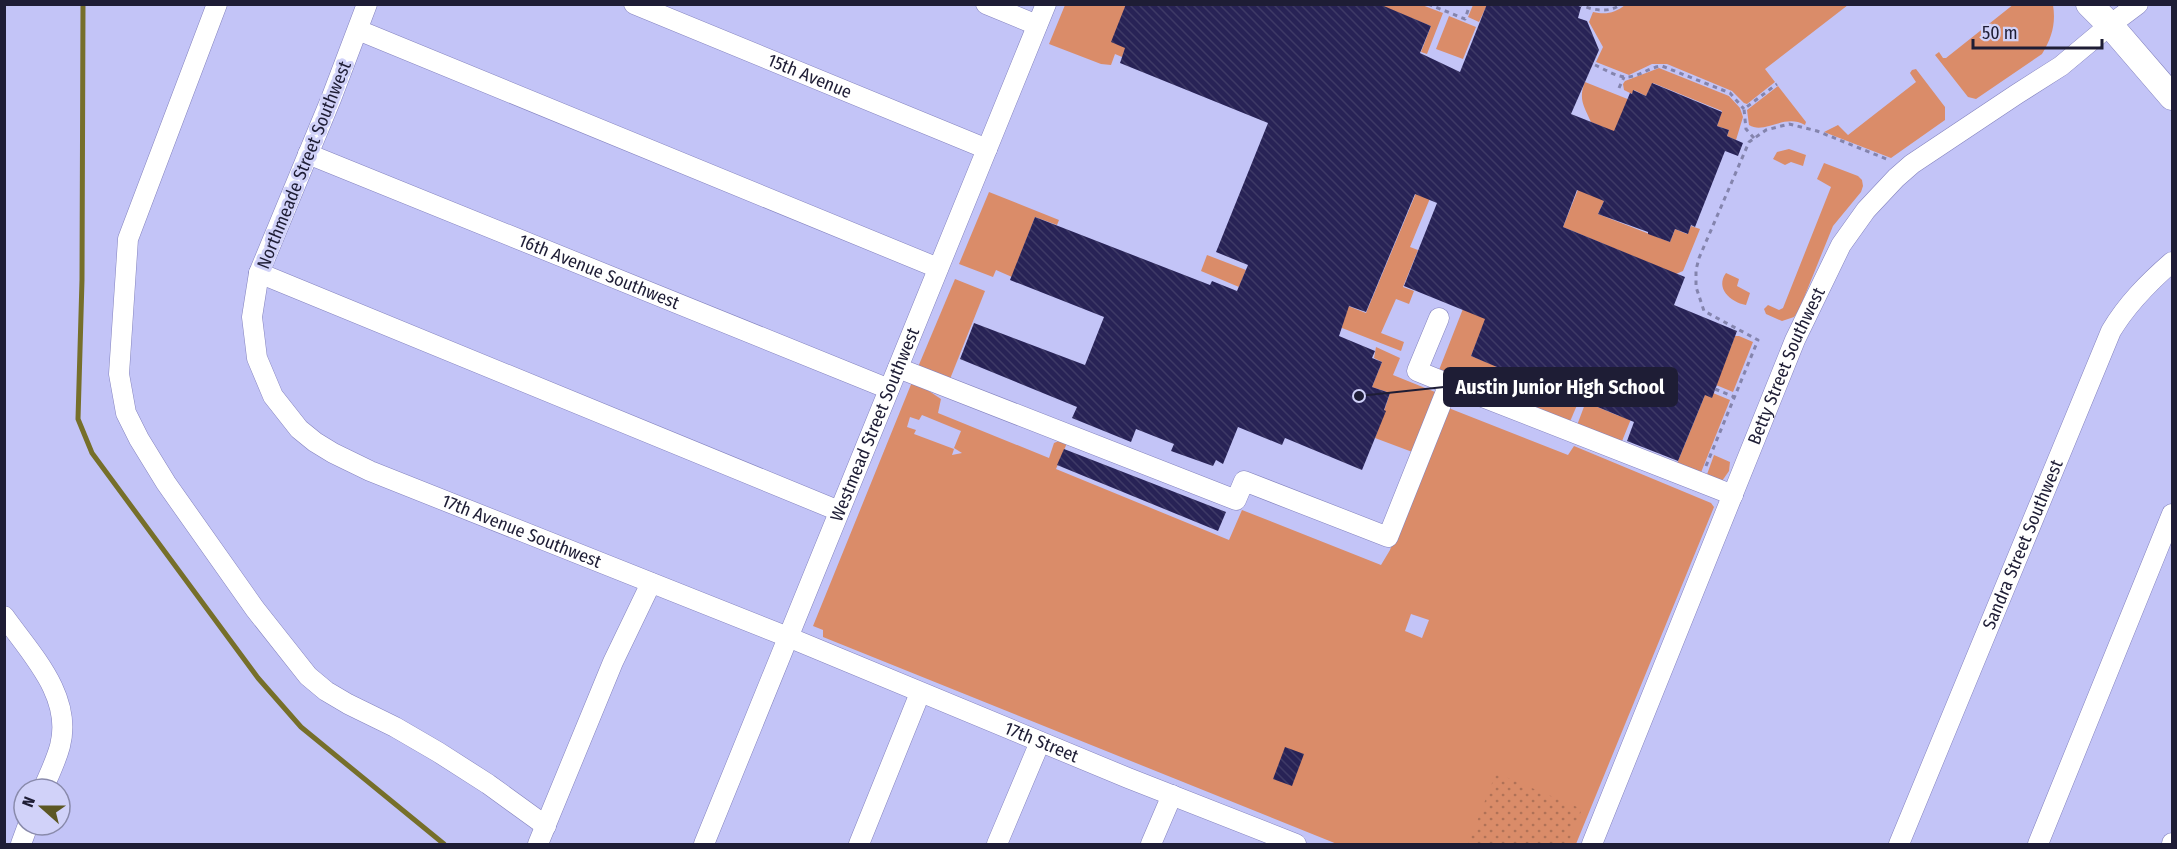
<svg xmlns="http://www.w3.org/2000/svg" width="2177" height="849" font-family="'Fira Sans Condensed',sans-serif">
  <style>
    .grass { fill: #da8c69; fill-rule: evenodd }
    .park { fill: url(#park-dots) }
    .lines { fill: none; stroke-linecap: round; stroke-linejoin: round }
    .stream { stroke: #766f2a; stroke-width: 5 }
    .building { fill: url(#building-back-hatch) }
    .minor-casing { stroke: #8382be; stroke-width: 21 }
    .major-casing { stroke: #8382be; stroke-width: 27 }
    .path { stroke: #8484ad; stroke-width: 3; stroke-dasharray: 4.5 4.5; stroke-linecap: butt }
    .minor { stroke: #fff; stroke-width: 20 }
    .major { stroke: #fff; stroke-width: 26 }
    .labels { text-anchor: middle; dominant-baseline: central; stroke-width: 6; stroke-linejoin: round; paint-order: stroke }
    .street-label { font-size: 18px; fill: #1e1d35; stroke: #d1d2f9 }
    .leader { fill: none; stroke: #1e1d35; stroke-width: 2 }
    .callout-dot { fill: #1e1d35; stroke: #d1d2f9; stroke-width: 2 }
    .callout { fill: #1e1d35; stroke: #1e1d35; stroke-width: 2 }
    .callout-label { font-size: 20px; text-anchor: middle; font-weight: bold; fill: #fff }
  </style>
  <defs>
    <pattern id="park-dots" width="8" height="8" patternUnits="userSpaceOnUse" patternTransform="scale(1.5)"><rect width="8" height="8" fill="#da8c69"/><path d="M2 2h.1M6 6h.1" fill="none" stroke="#b07257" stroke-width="1.8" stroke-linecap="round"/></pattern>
    <pattern id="building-back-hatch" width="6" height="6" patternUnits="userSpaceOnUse" patternTransform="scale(1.5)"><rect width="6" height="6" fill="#282356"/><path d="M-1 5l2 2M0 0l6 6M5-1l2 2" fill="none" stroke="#3e3a66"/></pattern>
  </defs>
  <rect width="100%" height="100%" fill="#c3c4f7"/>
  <g class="grass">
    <path d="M2014,4L2053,5C2056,23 2052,38 2042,54L1976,99L1968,97L1935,55L1939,52L1943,58H1946Z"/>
    <polygon points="1065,5 1126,5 1126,48 1122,57 1115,54 1111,65 1101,64 1049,44"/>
    <polygon points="1379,5 1422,5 1443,13 1427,54 1421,52 1431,26"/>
    <polygon points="1473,5 1487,5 1479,22 1468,17"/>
    <path d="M1625,5V4L1848,5L1765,69L1775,82L1747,104L1744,103L1732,91L1667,64H1652L1629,75L1596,62L1603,47L1589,22L1593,12C1606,15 1615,13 1625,5Z"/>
    <polygon points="1449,16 1476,27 1463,59 1436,49"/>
    <polygon points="1659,68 1729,96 1740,108 1743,117 1736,140 1727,136 1729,130 1717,126 1722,111 1653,83 1646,96 1634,90 1632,94 1624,90 1623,84 1625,81"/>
    <polygon points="1916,69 1945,107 1945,120 1891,158 1824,132 1838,125 1848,135 1916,82 1910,73 1912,70"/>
    <path d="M1585,82L1630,100L1604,201L1598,214L1670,242L1675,229L1687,234L1691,226L1700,229L1683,271L1676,274L1563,227L1603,127L1591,122C1584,106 1578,99 1585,82Z"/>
    <path d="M1778,86L1806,122L1805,125C1784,113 1765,135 1749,125L1747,110Z"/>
    <polygon points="1789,149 1806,155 1803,166 1791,162 1785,165 1773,159 1777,152"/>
    <polygon points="1824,163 1858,176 1862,180 1863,186 1861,192 1833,226 1799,310 1794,317 1782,321 1766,314 1764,309 1768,305 1779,310 1783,308 1831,187 1817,179"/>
    <polygon points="1419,186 1433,191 1410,247 1418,250 1403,287 1414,291 1409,304 1396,299 1381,333 1404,342 1401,351 1342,328 1343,304 1366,313"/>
    <polygon points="989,192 1059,220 1057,225 1035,217 1012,277 996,270 993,277 959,264"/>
    <polygon points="1523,227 1471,356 1496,366 1485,392 1439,370 1477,273"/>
    <polygon points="1207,255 1246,270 1239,287 1201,271"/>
    <path d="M1726,273L1739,279L1737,286L1750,293L1746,305C1730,302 1715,288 1726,273Z"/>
    <polygon points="955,279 985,291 950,379 918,367"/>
    <polygon points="1735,336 1739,336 1753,342 1733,392 1716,385"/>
    <polygon points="1376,347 1400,358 1393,375 1440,394 1415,453 1375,438 1390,393 1372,387 1382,362 1374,358"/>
    <polygon points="1503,373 1578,403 1568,426 1493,394"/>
    <path d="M912,382L923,387L941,399L938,413L1049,458L1054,443L1061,440L1067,443L1056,469L1229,540L1242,510L1381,565L1390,550L1424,458L1446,407L1568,455L1574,446L1711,503L1714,507L1576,844H1337L823,637V630L813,626ZM922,415L961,431L954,448L962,453L952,455L954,449L914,434L916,430L907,427L910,417L919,420ZM1411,614L1429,620L1422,638L1405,631Z"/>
    <polygon points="1631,388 1642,392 1620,446 1576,428 1585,404 1588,403 1619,416"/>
    <polygon points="1713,393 1730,400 1700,475 1676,466 1705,395"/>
    <polygon points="1714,455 1730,462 1729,471 1722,481 1705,480"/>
  </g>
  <polygon class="park" points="1496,773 1582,809 1568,844 1468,844"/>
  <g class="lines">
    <polyline class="stream" points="83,4 82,280 78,419 92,453 258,678 301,727 444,844"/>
  </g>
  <g class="building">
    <polygon points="1126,4 1379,4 1431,26 1420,53 1460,72 1487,4 1574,4 1581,7 1578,18 1587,21 1599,50 1571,114 1614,131 1630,93 1632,94 1633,90 1646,96 1652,83 1722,112 1717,126 1729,130 1727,136 1743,143 1738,156 1725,151 1695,227 1691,225 1688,234 1675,229 1670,242 1648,234 1648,232 1598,214 1604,201 1577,190 1563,227 1685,277 1674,305 1737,331 1712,398 1705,395 1678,461 1627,441 1634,422 1588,403 1587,405 1582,403 1579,404 1503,373 1504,370 1471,356 1485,319 1404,286 1437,203 1415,194 1366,312 1349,306 1339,336 1375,351 1372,358 1382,362 1372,387 1390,393 1384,410 1386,411 1362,470 1285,438 1282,445 1238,427 1223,464 1216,460 1213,466 1171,451 1174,444 1136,429 1131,442 1072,418 1077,407 960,359 974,323 1085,365 1104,317 1010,280 1035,217 1210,285 1212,281 1237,291 1248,265 1216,252 1268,123 1120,63 1125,48 1111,42"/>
    <polygon points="1064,449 1226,512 1218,531 1057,465"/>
    <polygon points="1285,747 1304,754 1292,786 1273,779"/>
  </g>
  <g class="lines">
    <g class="minor-casing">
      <g id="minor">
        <polyline points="217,4 128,239 119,374 126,413 139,439 166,483 255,609 308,676 326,691 348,704 395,727 438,752 488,784 546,826"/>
        <path id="s1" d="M367,4L331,99L259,273L252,317L257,358L273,396L299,429L315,442L333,453L370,471L788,637L1128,778L1296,844"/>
        <path id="s2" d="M634,4L987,149"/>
        <polyline points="986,4 1037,25"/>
        <polyline points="358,30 938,268"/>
        <path id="s3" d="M308,154L889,389"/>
        <polyline points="259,273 839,511"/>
        <polyline points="1439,318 1417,371 1449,384"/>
        <polyline points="898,368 1236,500 1244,481 1388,537 1449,384 1733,495"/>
        <path d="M4,616C31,654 73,696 60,746C56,761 49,775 43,789"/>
        <polyline points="21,844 28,825"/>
        <polyline points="538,844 613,662 651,583"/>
        <path id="s4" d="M704,844L1046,4"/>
        <polyline points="859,844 920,693"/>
        <polyline points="997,844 1040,742"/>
        <polyline points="1151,844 1172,795"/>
        <path id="s5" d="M1592,844L1795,340L1841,245L1866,210L1896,178L1912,164L2017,94L2061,66L2110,25L2138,4"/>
        <path id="s6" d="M1899,844L2111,331C2127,304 2148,283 2172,262"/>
        <polyline points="2038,844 2172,514"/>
        <polyline points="2172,844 2172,843"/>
      </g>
    </g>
    <g class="major-casing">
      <polyline id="major" points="2089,4 2110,25 2172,97"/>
    </g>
    <g class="path">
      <polyline points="1428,4 1465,19 1470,4"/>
      <path d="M1578,4C1592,10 1609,14 1621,4"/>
      <path d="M1595,65C1604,69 1618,78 1628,77C1640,76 1650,67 1662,66L1730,93L1744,109"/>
      <polyline points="1619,88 1624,77"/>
      <polyline points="1754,138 1746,129 1744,109 1777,84"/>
      <polyline points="1715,389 1734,397"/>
      <polyline points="1706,466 1758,340 1704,311 1696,287 1696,270 1699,258 1749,142 1766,130 1789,124 1817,131 1889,160"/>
    </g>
    <use href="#minor" class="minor"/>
    <use href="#major" class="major"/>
  </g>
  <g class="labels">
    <g class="street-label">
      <text stroke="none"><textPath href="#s2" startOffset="190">15th Avenue</textPath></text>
      <text transform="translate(304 165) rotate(-68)">Northmeade Street Southwest</text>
      <text stroke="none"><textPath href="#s3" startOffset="314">16th Avenue Southwest</textPath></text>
      <text stroke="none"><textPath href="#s5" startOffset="516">Betty Street Southwest</textPath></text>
      <text stroke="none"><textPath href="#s4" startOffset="453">Westmead Street Southwest</textPath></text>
      <text stroke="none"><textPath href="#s1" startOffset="705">17th Avenue Southwest</textPath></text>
      <text stroke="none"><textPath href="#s6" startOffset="324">Sandra Street Southwest</textPath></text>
      <text stroke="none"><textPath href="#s1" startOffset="1266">17th Street</textPath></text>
    </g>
  </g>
  <path class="leader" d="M1359 396L1444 387"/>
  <circle class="callout-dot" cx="1359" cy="396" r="6"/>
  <rect class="callout" x="1444" y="368" width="233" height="38" rx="6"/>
  <g class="callout-label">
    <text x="1560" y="394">Austin Junior High School</text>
  </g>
  <rect width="2177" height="849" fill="none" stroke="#1e1d35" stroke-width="12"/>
  <g transform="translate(42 807) rotate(291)"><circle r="28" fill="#d1d2f9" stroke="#898aab" stroke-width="1.5"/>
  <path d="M0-4.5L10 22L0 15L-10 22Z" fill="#5c5724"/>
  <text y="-9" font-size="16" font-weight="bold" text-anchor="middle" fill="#1e1d35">N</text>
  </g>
  <path d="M1973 39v9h129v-9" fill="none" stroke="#1e1d35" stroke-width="3"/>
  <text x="1982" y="39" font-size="18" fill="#1e1d35" stroke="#d1d2f9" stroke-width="4.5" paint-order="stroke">50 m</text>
</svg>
